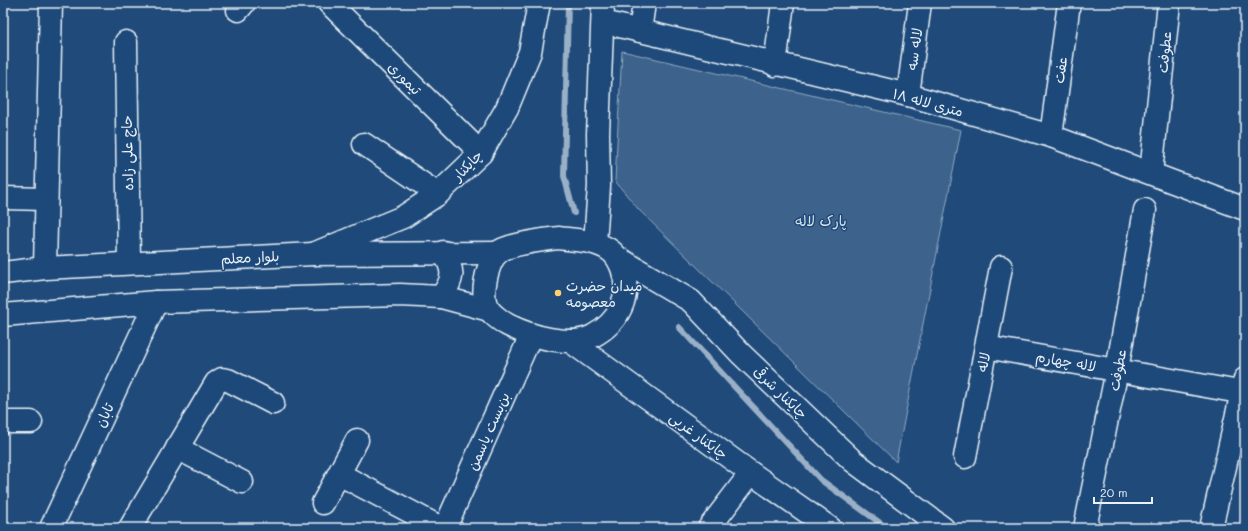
<svg xmlns="http://www.w3.org/2000/svg" width="1248" height="531" font-family="Mali,'Playpen Sans Arabic',sans-serif">
  <style>
    .green { fill: #3c628c; stroke: #92aac2 }
    .lines { fill: none; stroke-linecap: round; stroke-linejoin: round }
    .stream { stroke: #9ab0c7; stroke-width: 6 }
    .minor-casing { stroke: #e8f1f8; stroke-width: 25 }
    .major-casing { stroke: #e8f1f8; stroke-width: 25 }
    .minor { stroke: #1f4a7a; stroke-width: 22 }
    .major { stroke: #1f4a7a; stroke-width: 22 }
    .poi-dot { fill: #ffd166; stroke: #1f4a7a; stroke-width: 1.5 }
    .labels { text-anchor: middle; dominant-baseline: central; stroke-width: 3; stroke-linejoin: round; paint-order: stroke }
    .street-label { font-size: 14px; fill: #e8f1f8; stroke: #1f4a7a }
    .park-label { font-size: 14px; fill: #d7e3ed; stroke: #1f4a7a }
    .poi-label { font-size: 14px; fill: #e8f1f8; stroke: #1f4a7a; text-anchor: start }
  </style>
  <rect width="100%" height="100%" fill="#1f4a7a"/>
  <filter id="ink" filterUnits="userSpaceOnUse"><feTurbulence type="fractalNoise" baseFrequency=".025" numOctaves="2"/><feDisplacementMap in="SourceGraphic" scale="8" xChannelSelector="R" yChannelSelector="G"/><feConvolveMatrix kernelMatrix="1 2 1 2 8 2 1 2 1" color-interpolation-filters="sRGB"/></filter>
  <g filter="url(#ink)">
    <polygon class="green" points="622,51 961,130 896,462 639,210 615,181"/>
    <g class="lines">
      <g class="stream">
        <polyline points="568,3 564,176 574,213"/>
        <polyline points="679,327 821,480 887,528"/>
      </g>
      <g class="minor-casing">
        <g id="minor">
          <polyline points="329,3 481,153"/>
          <polyline points="238,10 244,3"/>
          <polyline points="603,22 908,95 1051,136 1245,209"/>
          <polyline points="640,31 644,3"/>
          <polyline points="126,42 129,263"/>
          <polyline points="775,65 783,3"/>
          <polyline points="908,95 920,3"/>
          <polyline points="1051,136 1069,3"/>
          <polyline points="364,144 438,194"/>
          <polyline points="1151,173 1169,3"/>
          <polyline points="3,198 46,199"/>
          <polyline points="595,243 599,186 598,134 603,3"/>
          <polyline points="313,254 403,217 438,194 481,153 507,108 530,52 539,3"/>
          <polyline points="45,268 51,3"/>
          <polyline points="986,347 1245,393"/>
          <polyline points="3,422 31,422"/>
          <polyline points="177,448 242,482"/>
          <polyline points="965,457 1001,267"/>
          <polyline points="339,474 441,528"/>
          <polyline points="323,503 357,440"/>
          <polyline points="51,528 156,302"/>
          <polyline points="130,528 216,383 222,379 228,380 273,403"/>
          <polyline points="445,528 531,335"/>
          <polyline points="709,528 751,473"/>
          <polyline points="1085,528 1117,370 1145,210"/>
          <polyline points="1211,528 1245,379"/>
        </g>
      </g>
      <g class="major-casing">
        <g id="major">
          <path d="M558,238C575,240 593,240 608,249C616,254 619,260 622,268C632,296 619,322 593,336C569,348 530,336 508,325C502,322 493,315 489,310C479,297 487,264 497,253C507,244 545,240 558,238Z"/>
          <polyline points="618,258 691,301 740,353 853,461 943,528"/>
          <polyline points="3,273 45,268 313,254 498,253"/>
          <path d="M441,297C454,279 455,271 443,252"/>
          <polyline points="3,315 156,302 400,295 441,297 489,310"/>
          <polyline points="570,341 751,473 830,528"/>
        </g>
      </g>
      <use href="#minor" class="minor"/>
      <use href="#major" class="major"/>
    </g>
  </g>
  <circle class="poi-dot" cx="558" cy="293" r="4"/>
  <g class="labels">
    <g class="street-label">
      <text transform="translate(914 49) rotate(-82)">لاله سه</text>
      <text transform="translate(1164 52) rotate(-84)">عطوفت</text>
      <text transform="translate(1060 70) rotate(-82)">عفت</text>
      <text transform="translate(405 78) rotate(45)">تیموری</text>
      <text transform="translate(928 102) rotate(15)">۱۸ متری لاله</text>
      <text transform="translate(127 153) rotate(-91)">حاج علی زاده</text>
      <text transform="translate(467 165) rotate(-46)">چایکنار</text>
      <text transform="translate(250 257) rotate(-3)">بلوار معلم</text>
      <text transform="translate(1066 361) rotate(10)">لاله چهارم</text>
      <text transform="translate(983 362) rotate(-79)">لاله</text>
      <text transform="translate(1117 370) rotate(-79)">عطوفت</text>
      <text transform="translate(781 392) rotate(44)">چایکنار شرقی</text>
      <text transform="translate(104 415) rotate(-65)">تابان</text>
      <text transform="translate(488 431) rotate(-66)">بن‌بست یاسمن</text>
      <text transform="translate(699 435) rotate(37)">چایکنار غربی</text>
    </g>
    <g class="park-label">
      <text x="821" y="220">پارک لاله</text>
    </g>
    <g class="poi-label">
      <text x="566" y="285">میدان حضرت<tspan x="566" dy="16">معصومه</tspan></text>
    </g>
  </g>
  <rect width="1248" height="531" fill="none" stroke="#1f4a7a" stroke-width="16"/>
  <rect x="8" y="8" width="1232" height="515" fill="none" stroke="#e8f1f8" stroke-width="1.5" filter="url(#ink)"/>
  <path d="M1094 497v6h58v-6" fill="none" stroke="#e8f1f8" stroke-width="2"/>
  <text x="1100" y="497" font-size="12" fill="#e8f1f8" stroke="#1f4a7a" stroke-width="3" paint-order="stroke">20 m</text>
</svg>
